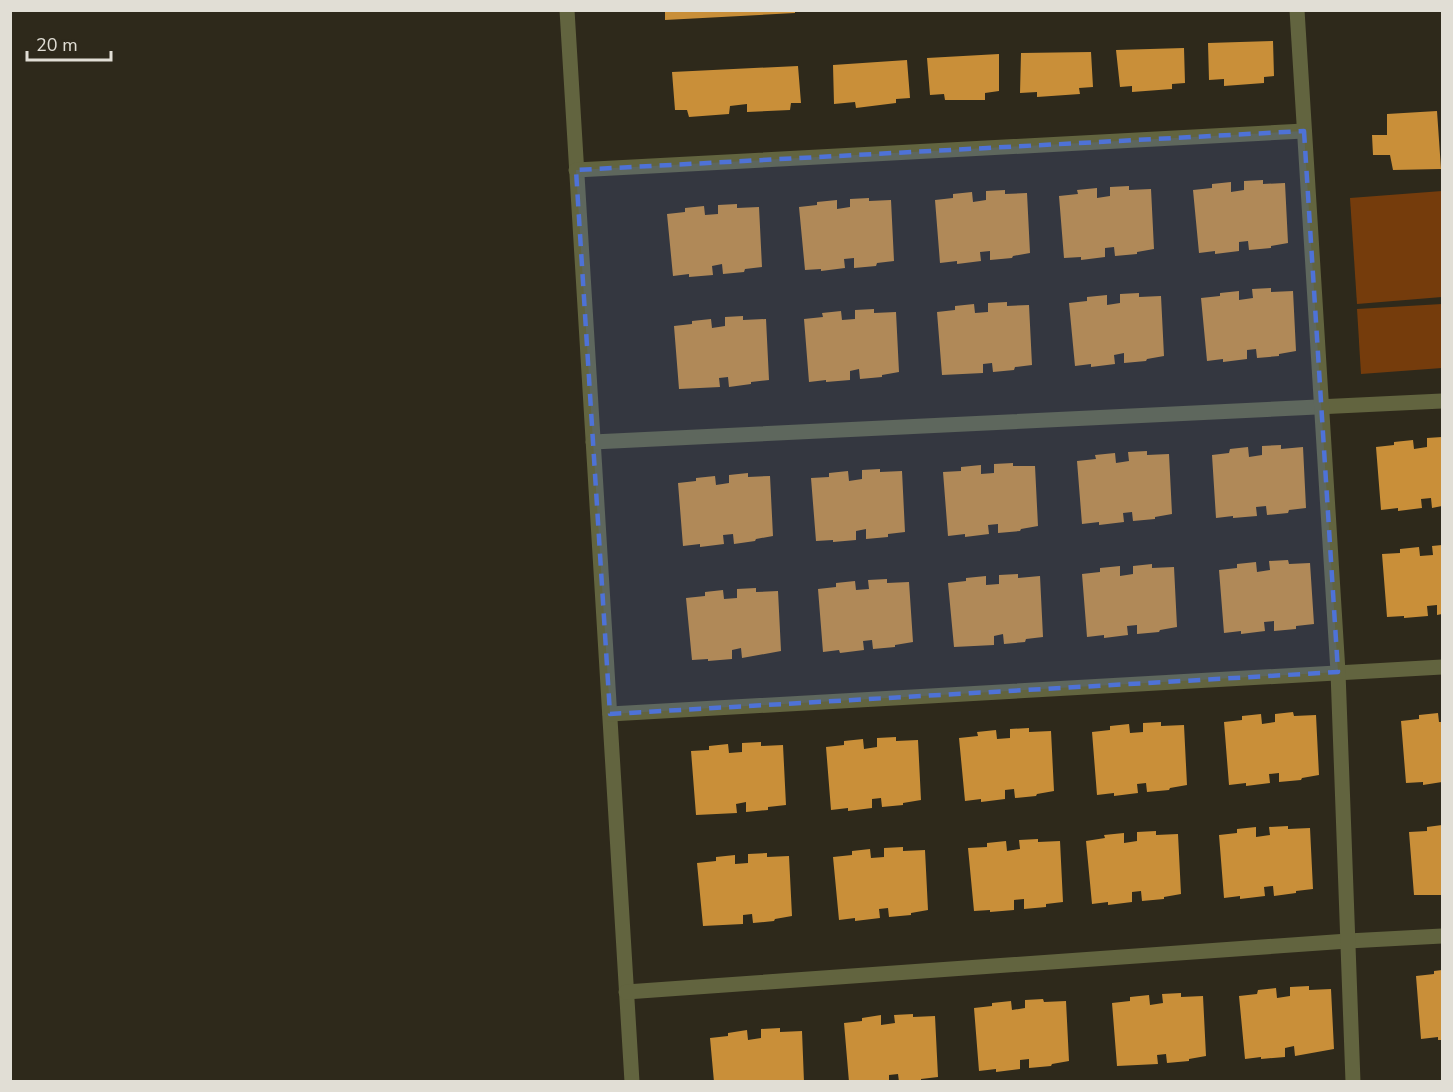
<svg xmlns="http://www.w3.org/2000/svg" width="1453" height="1092" font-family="'Nunito Sans',sans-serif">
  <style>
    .green { fill: #753c0c }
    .building { fill: #c98f39 }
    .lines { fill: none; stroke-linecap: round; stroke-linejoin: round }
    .minor { stroke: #62643f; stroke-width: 15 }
    .tertiary { stroke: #62643f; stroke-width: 15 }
    .marked { fill: #4e72d7; fill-opacity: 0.2; stroke: #4e72d7; stroke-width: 4.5; stroke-dasharray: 12 8; stroke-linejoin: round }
  </style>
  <rect width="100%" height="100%" fill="#2e291b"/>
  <g class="green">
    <polygon points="1442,191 1442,297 1357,304 1350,198"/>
    <polygon points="1442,304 1442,368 1361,374 1357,309"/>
  </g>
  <g class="building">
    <polygon points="665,10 795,10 795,13 665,20"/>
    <polygon points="1273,41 1274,76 1264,77 1264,83 1224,86 1224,79 1209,80 1208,43"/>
    <polygon points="1184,48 1185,83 1172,84 1172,89 1132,92 1132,86 1120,87 1116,50"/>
    <polygon points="1091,52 1093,87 1079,88 1080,94 1037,97 1037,92 1020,93 1021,53"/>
    <polygon points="999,54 999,91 985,93 985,100 945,100 944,94 930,95 927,58"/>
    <polygon points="907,60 910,98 896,99 896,103 856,108 855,102 834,104 833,65"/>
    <polygon points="798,66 801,103 791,103 790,110 747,112 747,104 730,106 729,114 689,117 687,110 675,110 672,72"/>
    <polygon points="1437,111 1441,169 1393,170 1390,155 1373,155 1372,135 1387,135 1387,114"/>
    <polygon points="1263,180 1263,184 1285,183 1288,243 1271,246 1271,248 1249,250 1248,241 1239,242 1239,251 1215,254 1215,251 1199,253 1193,190 1212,188 1212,184 1231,182 1231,192 1244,190 1244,181"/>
    <polygon points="1129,186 1129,190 1151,189 1154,249 1137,252 1137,254 1115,256 1114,247 1105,248 1105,257 1081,260 1081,257 1064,258 1059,196 1078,194 1077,190 1097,188 1097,198 1110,196 1110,187"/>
    <polygon points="1005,190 1005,194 1027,193 1030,253 1013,256 1012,258 990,260 990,251 980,252 981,261 957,264 957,261 940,263 935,200 953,198 953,194 972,192 973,202 986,200 986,191"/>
    <polygon points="869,198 869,201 891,200 894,261 877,263 876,266 854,268 854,258 844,259 845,268 821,271 821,269 805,270 799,207 817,205 817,202 837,200 837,209 850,207 850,199"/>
    <polygon points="737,204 737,208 759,207 762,267 745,269 744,272 723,274 722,264 712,266 713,275 689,277 689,274 673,276 667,214 685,212 685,208 704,206 705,215 718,214 718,205"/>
    <polygon points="1271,288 1271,292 1293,291 1296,351 1279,354 1279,356 1257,358 1256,349 1247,350 1247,359 1223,362 1223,359 1207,361 1201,298 1220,296 1220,293 1239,291 1239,300 1253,298 1252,289"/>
    <polygon points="1139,293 1139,297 1161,296 1164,356 1147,359 1146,361 1124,363 1124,353 1114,355 1115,364 1091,367 1091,364 1075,366 1069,303 1087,301 1087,297 1107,295 1107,305 1120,303 1120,294"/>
    <polygon points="1007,302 1007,306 1029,305 1032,365 1015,367 1014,370 993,372 992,363 983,364 983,373 942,375 937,312 955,310 955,306 974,304 975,313 988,312 988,303"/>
    <polygon points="874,309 874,313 896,312 899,372 882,375 882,377 860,379 859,369 850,371 850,380 826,382 826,380 809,382 804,319 823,317 822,313 841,311 842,320 855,319 855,310"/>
    <polygon points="743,316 743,320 766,319 769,380 751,382 751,384 729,387 728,377 719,378 720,387 679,389 674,326 692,324 692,321 711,319 712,328 725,326 725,317"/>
    <polygon points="1442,437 1442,506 1432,508 1431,498 1421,499 1422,508 1398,511 1398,508 1381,510 1376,447 1394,445 1394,442 1413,440 1414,449 1427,447 1427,438"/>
    <polygon points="1281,445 1281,449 1303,447 1306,508 1289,510 1288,513 1267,515 1266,506 1256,507 1257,516 1233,518 1233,516 1216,518 1212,455 1229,453 1230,449 1248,447 1249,457 1262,455 1262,446"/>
    <polygon points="1147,451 1147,455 1169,454 1172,514 1155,517 1155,519 1133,521 1132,512 1123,513 1124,522 1099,525 1099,522 1082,524 1077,461 1096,459 1095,455 1115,453 1116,463 1129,461 1128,452"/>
    <polygon points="1013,463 1013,466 1035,466 1038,526 1021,529 1020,531 998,533 998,524 988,525 989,534 965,537 965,534 948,536 943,472 961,471 961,467 981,465 981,474 994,473 994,464"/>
    <polygon points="880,469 880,472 902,471 905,532 888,534 888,537 866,539 866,529 856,531 856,540 833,542 833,540 816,541 811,478 829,477 829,473 848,471 849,481 862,479 862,470"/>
    <polygon points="748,473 748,477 770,476 773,536 756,539 755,541 734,544 733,534 723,535 724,544 700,547 700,544 683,546 678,483 696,481 696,478 715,476 716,485 729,483 729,475"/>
    <polygon points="1442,545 1442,614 1437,615 1437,605 1427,606 1428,616 1404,618 1404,616 1387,617 1382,554 1400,553 1400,549 1419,547 1420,556 1433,555 1432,546"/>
    <polygon points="1288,560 1289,564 1310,563 1314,624 1296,626 1296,629 1274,631 1274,621 1264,622 1265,631 1241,634 1241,631 1224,633 1219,570 1237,568 1237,564 1256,562 1257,572 1270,570 1269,561"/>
    <polygon points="1152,564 1152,568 1174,567 1177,627 1160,630 1159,632 1137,634 1137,625 1127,626 1128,635 1104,638 1104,635 1087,637 1082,574 1100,572 1100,568 1120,566 1120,576 1133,574 1133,566"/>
    <polygon points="1018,574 1018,578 1040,576 1043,637 1026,639 1025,642 1004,644 1003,634 994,636 994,645 954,647 948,583 966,581 966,578 986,576 986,585 999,584 999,575"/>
    <polygon points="887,579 887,583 909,582 913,642 895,645 895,647 873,649 872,640 863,641 864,650 840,653 839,650 823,652 818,589 836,587 836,583 855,581 856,590 869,589 868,580"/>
    <polygon points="756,588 756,592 778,591 781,651 742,658 741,648 732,650 732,659 708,661 708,659 692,660 686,598 705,596 705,592 723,590 724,599 737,598 737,589"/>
    <polygon points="1293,712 1294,716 1316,715 1319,775 1302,778 1301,780 1279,782 1279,773 1269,774 1270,783 1246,786 1246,783 1229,785 1224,722 1242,720 1242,716 1261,714 1262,724 1275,722 1275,714"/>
    <polygon points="1438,713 1439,722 1442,722 1442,782 1423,785 1423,782 1406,783 1401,721 1419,719 1419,715"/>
    <polygon points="1161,722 1161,726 1184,725 1187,785 1170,788 1169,790 1147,792 1146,783 1137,784 1138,793 1114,796 1114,793 1097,795 1092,732 1110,730 1110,726 1129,724 1130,733 1143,732 1143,723"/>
    <polygon points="1029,728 1029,732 1051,731 1054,791 1037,794 1036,796 1015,798 1014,789 1005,790 1005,799 981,802 981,799 965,801 959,738 978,736 977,732 996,730 997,739 1010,738 1010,729"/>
    <polygon points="896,737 896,741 918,740 921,800 903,803 903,805 882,807 881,798 872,799 872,808 848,811 848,808 831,810 826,747 844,745 844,741 863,739 864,749 877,747 877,738"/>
    <polygon points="761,742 761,746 783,745 786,805 768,807 768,810 746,812 746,802 736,804 737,813 696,815 691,751 709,750 709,746 728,744 729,753 742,752 742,743"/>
    <polygon points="1442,825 1442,895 1414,895 1409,832 1427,831 1427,827"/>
    <polygon points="1288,826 1288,829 1310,828 1313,889 1296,891 1296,893 1274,896 1273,886 1264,887 1265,896 1240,899 1240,896 1224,898 1219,835 1237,833 1237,829 1256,827 1256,837 1270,835 1269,827"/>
    <polygon points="1156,831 1156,835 1178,834 1181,894 1164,897 1164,899 1142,901 1141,891 1132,892 1132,902 1108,905 1108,902 1092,904 1086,841 1105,838 1104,835 1124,833 1124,843 1137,841 1137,832"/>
    <polygon points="1038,839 1038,842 1060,841 1063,902 1046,904 1046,907 1024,909 1024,899 1014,900 1014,910 990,912 990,910 974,911 968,848 987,847 987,843 1006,841 1007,851 1020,849 1019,840"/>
    <polygon points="903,847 903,851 925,850 928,910 911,913 911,915 889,917 888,908 879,909 880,918 855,921 855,918 839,920 833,857 852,855 852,851 870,849 871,858 884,857 884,848"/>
    <polygon points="767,853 767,857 789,856 792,916 775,919 774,921 753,923 752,914 743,915 743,924 703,926 697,863 716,861 716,857 735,855 735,864 748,863 748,854"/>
    <polygon points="1442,970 1442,1040 1438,1040 1438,1037 1421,1039 1416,976 1434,974 1434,971"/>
    <polygon points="1309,986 1309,990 1331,989 1334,1049 1295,1056 1294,1046 1285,1048 1285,1057 1261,1059 1261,1057 1245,1059 1239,996 1257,994 1258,990 1276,988 1277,998 1290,996 1290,987"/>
    <polygon points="1181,993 1181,997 1203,996 1206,1056 1189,1059 1189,1061 1167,1063 1166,1054 1157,1055 1158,1064 1117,1066 1112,1003 1130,1001 1130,997 1149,995 1150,1005 1163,1003 1162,994"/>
    <polygon points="1043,999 1044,1002 1066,1001 1069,1061 1052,1064 1051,1066 1029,1068 1029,1059 1020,1060 1020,1069 996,1072 996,1069 979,1071 974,1008 992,1006 992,1003 1011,1001 1012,1010 1025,1008 1025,1000"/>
    <polygon points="913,1014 913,1017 935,1016 938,1077 921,1079 921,1082 899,1082 898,1074 889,1075 889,1082 849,1082 844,1023 862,1021 862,1018 881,1015 881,1025 895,1023 894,1015"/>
    <polygon points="780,1028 780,1032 802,1031 804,1082 714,1082 710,1038 728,1036 728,1033 747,1030 748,1040 761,1038 761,1029"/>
  </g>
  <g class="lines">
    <g class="minor">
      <polyline points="567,10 632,1082"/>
      <polyline points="576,170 1304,131"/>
      <polyline points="593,442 1442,401"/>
      <polyline points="610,714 1442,667"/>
      <polyline points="626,992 1348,941 1442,936"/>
    </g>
    <polyline class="tertiary" points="1297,10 1338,672 1353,1082"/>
  </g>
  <path class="marked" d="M1304,131L1338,672L610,714L576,170Z"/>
  <rect width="1453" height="1092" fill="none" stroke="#e1ded5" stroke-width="24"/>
  <path d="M27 51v9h84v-9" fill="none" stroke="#e1ded5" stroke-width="3"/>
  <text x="36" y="51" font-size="18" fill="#e1ded5" stroke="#2e291b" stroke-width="4.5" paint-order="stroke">20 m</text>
</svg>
